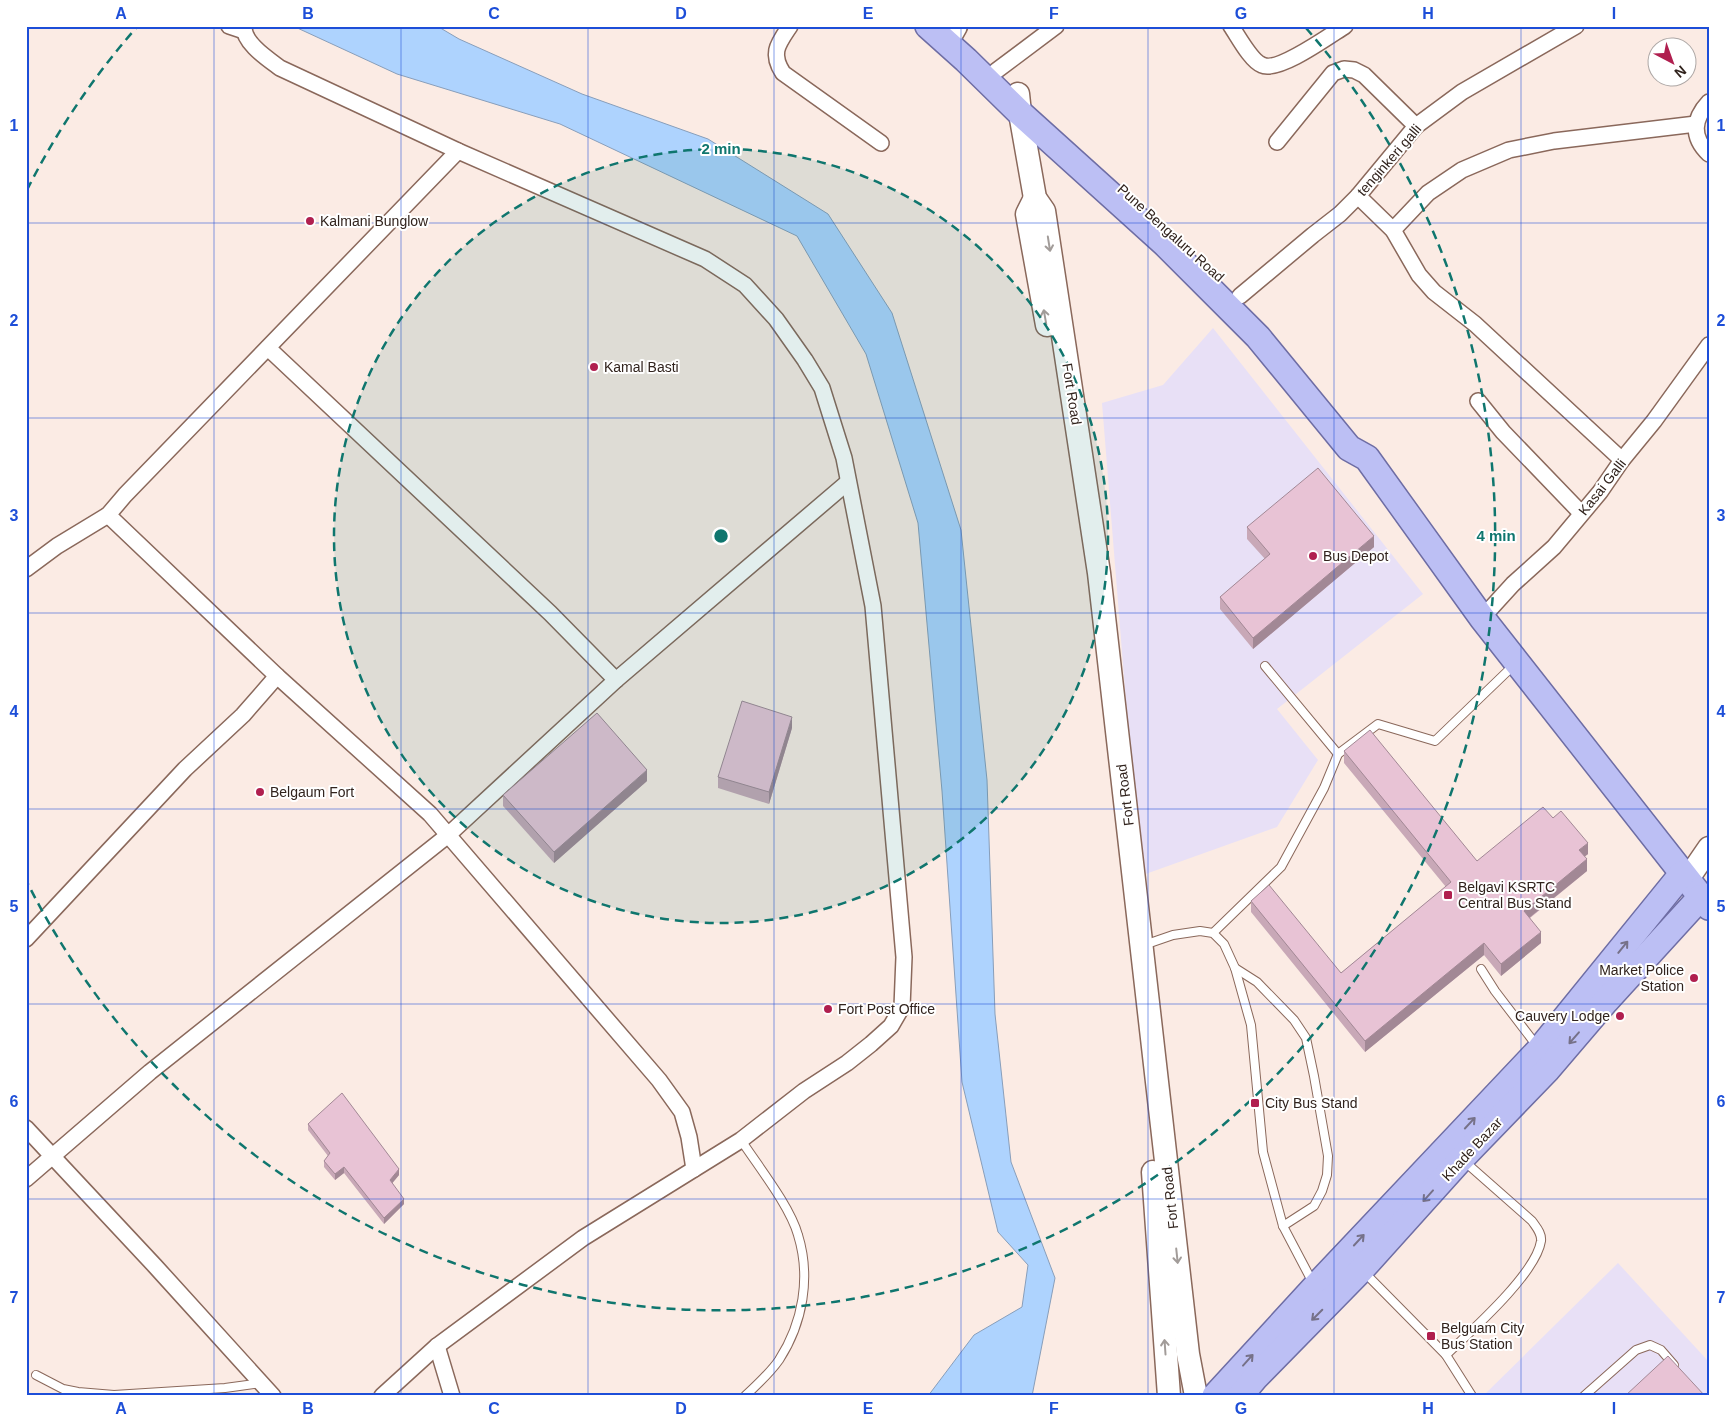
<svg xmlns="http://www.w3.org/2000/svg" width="1735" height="1422" font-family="Arial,sans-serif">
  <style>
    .industrial { fill: #e8e0f6 }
    .water { fill: #aed3fe; stroke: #889eba }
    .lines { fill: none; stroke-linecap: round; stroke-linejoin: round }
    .lane-casing { stroke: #8a685b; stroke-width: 10 }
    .street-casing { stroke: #8a685b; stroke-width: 18 }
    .secondary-casing { stroke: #8a685b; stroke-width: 25 }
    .primary-casing { stroke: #6e6da4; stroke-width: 28 }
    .lane { stroke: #fff; stroke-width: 8 }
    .street { stroke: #fff; stroke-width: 15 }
    .secondary { stroke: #fff; stroke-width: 22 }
    .primary { stroke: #bcbff4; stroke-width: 25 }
    .wall { fill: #c8a8b7 }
    .shaded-wall { fill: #a28895 }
    .building { fill: #e8c3d5; stroke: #a28895 }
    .oneway { stroke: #a29c99 }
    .oneway2 { stroke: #767188 }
    .grid { fill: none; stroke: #1d4ed8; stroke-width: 1; stroke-opacity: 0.55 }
    .ring { fill: none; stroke: #0f766e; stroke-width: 2.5; stroke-dasharray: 9 6 }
    .poi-dot { fill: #b01f4f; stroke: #fff; stroke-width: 2 }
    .labels { text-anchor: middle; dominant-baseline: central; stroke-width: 4; stroke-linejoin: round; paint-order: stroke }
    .street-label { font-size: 14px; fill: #31231d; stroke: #fff }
    .poi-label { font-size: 14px; fill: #31231d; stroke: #fff; text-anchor: start }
    .centre { fill: #0f766e; stroke: #fff; stroke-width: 2.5 }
    .ring-label { font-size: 15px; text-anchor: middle; font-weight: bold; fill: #0f766e; stroke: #fff; stroke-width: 4; stroke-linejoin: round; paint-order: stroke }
    .neatline { fill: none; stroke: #1d4ed8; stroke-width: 2 }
    .grid-label { font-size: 16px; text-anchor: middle; font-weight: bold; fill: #1d4ed8 }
  </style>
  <rect width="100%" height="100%" fill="#fbebe4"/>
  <g class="industrial">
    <polygon points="1213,328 1423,594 1277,709 1318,760 1277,827 1140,876 1102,403 1163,385"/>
    <polygon points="1618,1263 1709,1362 1709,1396 1483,1396"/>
  </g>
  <polygon class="water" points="293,26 437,26 459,39 582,94 708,139 828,214 892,313 961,530 987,780 995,1014 1011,1162 1055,1278 1032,1396 928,1396 974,1335 1022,1307 1028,1265 998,1232 962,1082 942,791 918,523 866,354 797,236 560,124 397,74"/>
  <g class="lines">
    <g class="lane-casing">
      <g id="lane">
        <polyline points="1265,666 1338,754"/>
        <polyline points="1213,933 1281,867 1324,788 1338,754 1378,724 1435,741 1514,665"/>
        <polyline points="1144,945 1173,935 1200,931 1213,933 1224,944 1235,968 1251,1025 1263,1152 1283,1226 1313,1283"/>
        <polyline points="1235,968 1257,982 1294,1020 1306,1038 1314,1076 1328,1156 1327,1175 1322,1191 1314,1206 1283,1226"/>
        <polyline points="1481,969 1495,991 1537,1046"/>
        <path d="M741,1140C758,1166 790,1206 798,1235C811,1277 803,1323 779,1360C770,1373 757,1385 745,1396"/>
        <polyline points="1363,1271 1446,1355 1472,1396"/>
        <path d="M1446,1355C1470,1332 1536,1274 1541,1241C1542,1233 1536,1227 1532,1221L1464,1161"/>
        <polyline points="36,1375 63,1389 78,1392 114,1395 225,1388 262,1383"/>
        <polyline points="1584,1396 1636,1350 1650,1345 1661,1350 1674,1365"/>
      </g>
    </g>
    <g class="street-casing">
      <g id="street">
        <polyline points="229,26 244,31"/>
        <path d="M244,26C243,43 268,59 280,68L458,151L705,259L745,285L776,319L805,360L822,388L844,458L873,606L904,957L902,1007L891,1026L871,1044L847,1063L804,1091L741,1140L583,1238L437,1346L382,1396"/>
        <path d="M790,26C778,44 770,53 783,73L881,143"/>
        <path d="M1231,26C1238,36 1251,61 1262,65C1278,73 1329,36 1345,26"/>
        <polyline points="996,71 1056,26"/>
        <path d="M1709,102C1693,119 1691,137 1709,154"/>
        <polyline points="1277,142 1333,73 1344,69 1354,70 1364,75 1416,126"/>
        <polyline points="1358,196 1393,230 1419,275 1434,292 1475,324 1622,460"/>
        <polyline points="1393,230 1428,193 1462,170 1509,150 1554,141 1696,124"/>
        <polyline points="1240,296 1313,235 1340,214 1358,196 1416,126 1462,92 1576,26"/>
        <polyline points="268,348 550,613 616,680"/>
        <polyline points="1478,401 1503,432 1581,513"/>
        <polyline points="108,515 277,676 430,814 659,1080 682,1112 689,1137 694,1169"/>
        <polyline points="26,569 57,546 108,515 125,495 458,151"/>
        <polyline points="1482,618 1513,584 1554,547 1600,492 1622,460 1654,421 1709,345"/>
        <polyline points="26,939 185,769 243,715 277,676"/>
        <polyline points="26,1128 155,1266 273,1396"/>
        <polyline points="26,1179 150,1072 447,836 616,680 848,482"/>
        <polyline points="437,1346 452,1396"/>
      </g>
    </g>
    <g class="secondary-casing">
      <g id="secondary">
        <polyline points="947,42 956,26"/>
        <polyline points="1018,94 1020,113 1035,198 1044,211 1099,573 1188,1354 1196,1396"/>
        <polyline points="1035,198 1027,214 1047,325"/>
        <polyline points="1687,880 1709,848"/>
        <polyline points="1153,1172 1169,1396"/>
      </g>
    </g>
    <g class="primary-casing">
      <g id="primary">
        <polyline points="928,26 966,60 1020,113 1164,243 1258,337 1349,448 1367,458 1482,618 1709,907"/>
        <polyline points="1215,1396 1315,1287 1540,1049 1682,874"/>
        <polyline points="1240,1396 1255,1378 1361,1270 1461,1159 1548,1069 1606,1001 1700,898"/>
      </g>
    </g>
    <use href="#lane" class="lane"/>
    <use href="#street" class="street"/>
    <use href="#secondary" class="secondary"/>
    <use href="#primary" class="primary"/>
  </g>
  <g class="wall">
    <polygon points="1247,527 1374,547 1253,649 1220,609 1220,597 1265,559 1247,539"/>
    <polygon points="792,728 769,804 718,788 718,777"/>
    <polygon points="1344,751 1477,861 1553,818 1588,854 1584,857 1587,871 1530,918 1541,943 1501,976 1484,955 1365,1052 1251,912 1251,901 1341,973 1446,887 1344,763"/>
    <polygon points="647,781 554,863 503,806 503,795"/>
    <polygon points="308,1124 399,1175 392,1183 404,1204 384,1224 344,1173 335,1180 324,1167 324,1161 328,1156 308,1130"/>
  </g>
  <g class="shaded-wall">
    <polygon points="1374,536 1374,547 1253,649 1253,638"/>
    <polygon points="792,717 792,728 769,804 769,792"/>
    <polygon points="647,770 647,781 554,863 554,852"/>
    <polygon points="1588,843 1588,854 1579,861 1579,850"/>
    <polygon points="1587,859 1587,871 1524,922 1524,911"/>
    <polygon points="1541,932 1541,943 1501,976 1501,964"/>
    <polygon points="1484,943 1484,955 1365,1052 1365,1041"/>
    <polygon points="344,1167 344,1173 335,1180 335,1174"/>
    <polygon points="399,1169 399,1175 390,1186 390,1180"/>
    <polygon points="404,1199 404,1204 384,1224 384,1218"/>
  </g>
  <g class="building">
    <polygon points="1318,468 1374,536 1253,638 1220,597 1270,554 1247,527"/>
    <polygon points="742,701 792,717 769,792 718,777"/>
    <polygon points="597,713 647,770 554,852 503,795"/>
    <polygon points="1370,730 1477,861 1543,807 1553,818 1561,811 1588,843 1579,850 1587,859 1524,911 1541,932 1501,964 1484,943 1365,1041 1251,901 1269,885 1341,973 1451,882 1344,751"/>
    <polygon points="342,1093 399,1169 390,1180 404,1199 384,1218 344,1167 335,1174 324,1161 330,1153 308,1124"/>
    <polygon points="1668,1356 1705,1396 1625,1396"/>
  </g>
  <defs><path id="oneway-shaft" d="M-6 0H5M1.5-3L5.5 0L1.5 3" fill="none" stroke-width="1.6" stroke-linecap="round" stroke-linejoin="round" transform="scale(1.25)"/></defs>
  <g class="oneway">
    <use href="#oneway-shaft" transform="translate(1049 244) rotate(81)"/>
    <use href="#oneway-shaft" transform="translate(1045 317) rotate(-100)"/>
    <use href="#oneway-shaft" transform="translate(1177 1256) rotate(84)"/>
    <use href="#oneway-shaft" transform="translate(1165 1347) rotate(-94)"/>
  </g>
  <g class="oneway2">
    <use href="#oneway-shaft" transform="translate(1623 947) rotate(-51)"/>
    <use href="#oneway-shaft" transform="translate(1574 1038) rotate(131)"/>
    <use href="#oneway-shaft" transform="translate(1470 1123) rotate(-47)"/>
    <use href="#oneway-shaft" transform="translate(1428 1196) rotate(132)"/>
    <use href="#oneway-shaft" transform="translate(1359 1240) rotate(-47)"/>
    <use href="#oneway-shaft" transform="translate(1317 1315) rotate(135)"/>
    <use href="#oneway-shaft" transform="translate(1248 1360) rotate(-48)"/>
  </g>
  <path class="grid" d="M214,26V1396M401,26V1396M588,26V1396M774,26V1396M961,26V1396M1148,26V1396M1334,26V1396M1521,26V1396M26,223H1709M26,418H1709M26,613H1709M26,809H1709M26,1004H1709M26,1199H1709"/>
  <circle cx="721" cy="536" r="387" fill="#0f766e" fill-opacity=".12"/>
  <g class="ring">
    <circle cx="721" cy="536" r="387"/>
    <path d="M27 190A775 775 0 0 1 136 28M1306 28A775 775 0 1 1 27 882"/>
  </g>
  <g class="poi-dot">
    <circle cx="310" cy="221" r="5"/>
    <circle cx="594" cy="367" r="5"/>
    <circle cx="1313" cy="556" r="5"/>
    <circle cx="260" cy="792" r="5"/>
    <rect x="1443" y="890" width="10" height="10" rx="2.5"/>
    <circle cx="1694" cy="978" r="5"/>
    <circle cx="828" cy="1009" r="5"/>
    <circle cx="1620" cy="1016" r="5"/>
    <rect x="1250" y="1098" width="10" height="10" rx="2.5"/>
    <rect x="1426" y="1331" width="10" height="10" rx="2.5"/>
  </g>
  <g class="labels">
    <g class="street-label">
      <text transform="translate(1389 160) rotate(-49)">tenginkeri galli</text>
      <text transform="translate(1171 233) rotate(42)">Pune Bengaluru Road</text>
      <text transform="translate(1072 394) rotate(81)">Fort Road</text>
      <text transform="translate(1602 487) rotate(-52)">Kasai Galli</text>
      <text transform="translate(1125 795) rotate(-97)">Fort Road</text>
      <text transform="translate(1472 1149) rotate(-47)">Khade Bazar</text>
      <text transform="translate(1170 1198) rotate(-96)">Fort Road</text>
    </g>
    <g class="poi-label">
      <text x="320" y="221">Kalmani Bunglow</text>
      <text x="604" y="367">Kamal Basti</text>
      <text x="1323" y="556">Bus Depot</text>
      <text x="270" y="792">Belgaum Fort</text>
      <text x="1458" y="887">Belgavi KSRTC<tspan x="1458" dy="16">Central Bus Stand</tspan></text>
      <text x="1684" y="970" text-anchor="end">Market Police<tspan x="1684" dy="16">Station</tspan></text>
      <text x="838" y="1009">Fort Post Office</text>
      <text x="1610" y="1016" text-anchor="end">Cauvery Lodge</text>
      <text x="1265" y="1103">City Bus Stand</text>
      <text x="1441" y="1328">Belguam City<tspan x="1441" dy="16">Bus Station</tspan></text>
    </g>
  </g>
  <circle cx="721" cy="536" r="8" class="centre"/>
  <g class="ring-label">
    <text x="721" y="154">2 min</text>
    <text x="1496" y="541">4 min</text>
  </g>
  <rect width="1735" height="1422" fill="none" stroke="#ffffff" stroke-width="55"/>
  <g transform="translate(1672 62) rotate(139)"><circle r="24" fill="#ffffff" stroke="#ada7a5"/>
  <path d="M0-4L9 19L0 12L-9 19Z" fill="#b01f4f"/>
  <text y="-8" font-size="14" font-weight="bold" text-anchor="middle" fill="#31231d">N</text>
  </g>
  <rect x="28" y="28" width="1680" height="1366" class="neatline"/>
  <g class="grid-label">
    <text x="121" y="19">A</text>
    <text x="308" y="19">B</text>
    <text x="494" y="19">C</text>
    <text x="681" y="19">D</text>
    <text x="868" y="19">E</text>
    <text x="1054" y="19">F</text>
    <text x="1241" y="19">G</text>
    <text x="1428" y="19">H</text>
    <text x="1614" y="19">I</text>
    <text x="14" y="131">1</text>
    <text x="1721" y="131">1</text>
    <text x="14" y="326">2</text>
    <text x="1721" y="326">2</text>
    <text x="14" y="521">3</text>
    <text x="1721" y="521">3</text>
    <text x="14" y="717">4</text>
    <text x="1721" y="717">4</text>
    <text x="14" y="912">5</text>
    <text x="1721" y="912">5</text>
    <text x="14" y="1107">6</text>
    <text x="1721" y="1107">6</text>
    <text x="14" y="1303">7</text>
    <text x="1721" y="1303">7</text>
    <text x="121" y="1414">A</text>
    <text x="308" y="1414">B</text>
    <text x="494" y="1414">C</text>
    <text x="681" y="1414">D</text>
    <text x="868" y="1414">E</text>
    <text x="1054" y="1414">F</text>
    <text x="1241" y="1414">G</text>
    <text x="1428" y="1414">H</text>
    <text x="1614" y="1414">I</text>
  </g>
</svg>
